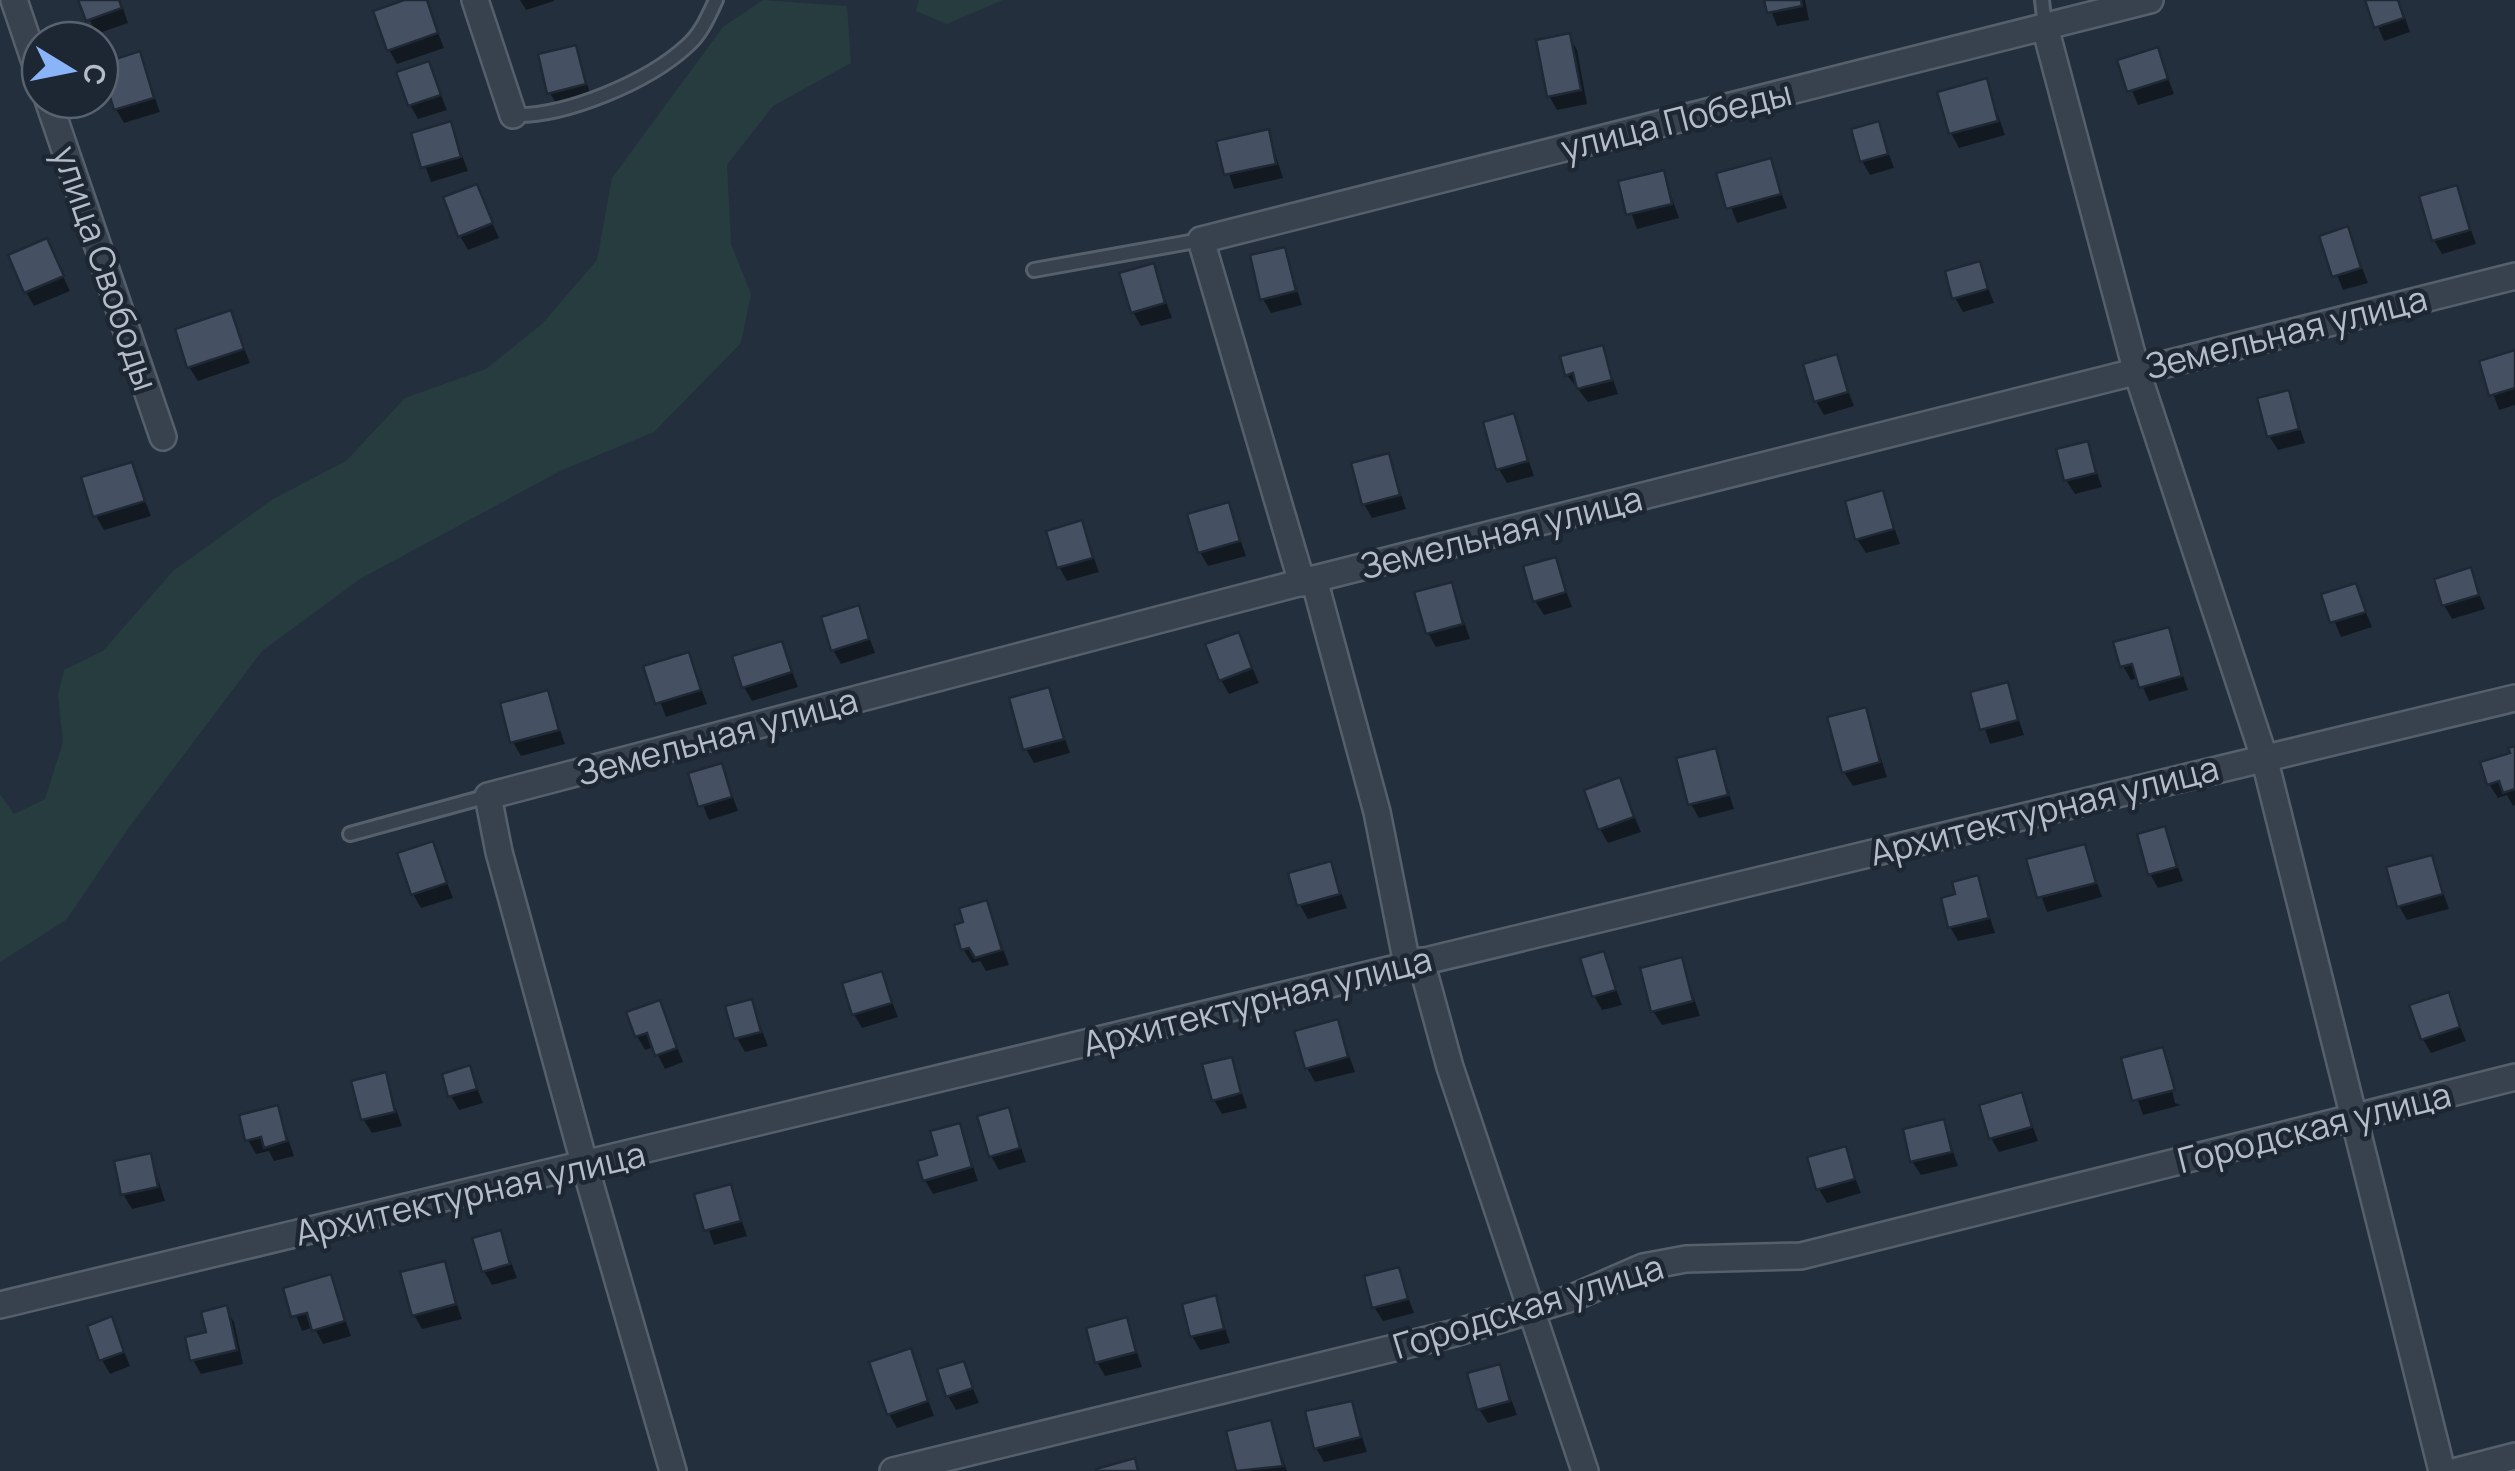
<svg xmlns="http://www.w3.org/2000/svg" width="2515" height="1471" font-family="Manrope,sans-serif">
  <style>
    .green { fill: #263c3f }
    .shadow { fill: #0007 }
    .building { fill: #455162; stroke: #1f2835; stroke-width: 2.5 }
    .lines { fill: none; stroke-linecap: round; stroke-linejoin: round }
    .lane-casing { stroke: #565f6c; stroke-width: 18 }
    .street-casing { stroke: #565f6c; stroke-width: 30 }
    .lane { stroke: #38414e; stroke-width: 12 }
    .street { stroke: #38414e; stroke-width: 25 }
    .labels { text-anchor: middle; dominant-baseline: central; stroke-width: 9; stroke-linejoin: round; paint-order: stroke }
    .street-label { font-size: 35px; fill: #b4bcc9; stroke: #1d2633 }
  </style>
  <rect width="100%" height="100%" fill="#242f3e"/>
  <g class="green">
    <polygon points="763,0 847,6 851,63 773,106 727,165 731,244 751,294 741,343 654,432 560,471 360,579 262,651 130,826 66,920 0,962 0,794 14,814 45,799 63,742 58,695 64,670 103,651 173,571 273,499 346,461 405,398 486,369 542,324 597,260 612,178 723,27"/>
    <polygon points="919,0 1003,0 947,24 916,11"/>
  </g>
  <g class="shadow">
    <polygon points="81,0 120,0 128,23 96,34"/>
    <polygon points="412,0 425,0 444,48 397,64 389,50"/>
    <polygon points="520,0 554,0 554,1 526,10"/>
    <polygon points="1767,0 1805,0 1809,20 1777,26"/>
    <polygon points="2367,0 2399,0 2410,32 2384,41"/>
    <polygon points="1569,36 1577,50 1587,104 1557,110 1549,96"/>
    <polygon points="575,48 592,99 558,107 550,93"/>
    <polygon points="2157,50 2174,94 2138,105 2120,62"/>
    <polygon points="139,54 160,112 124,123 116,109"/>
    <polygon points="428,64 447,110 418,119 410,105"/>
    <polygon points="1986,81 2005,135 1959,148 1951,133"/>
    <polygon points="450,124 468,171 431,182 414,135"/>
    <polygon points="1878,124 1894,168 1870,175 1862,161"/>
    <polygon points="1268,132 1283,178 1234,189 1219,143"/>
    <polygon points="1769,161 1787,208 1737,223 1719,175"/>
    <polygon points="1663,173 1679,218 1637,229 1621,183"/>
    <polygon points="476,187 499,238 468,250 460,236"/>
    <polygon points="2456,188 2476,244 2442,254 2434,240"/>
    <polygon points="2347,229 2368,283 2343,290 2322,237"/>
    <polygon points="46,241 70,291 34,306 26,292"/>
    <polygon points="1284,250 1302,305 1271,313 1263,299"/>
    <polygon points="1979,264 1994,303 1963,312 1955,298"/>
    <polygon points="1153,266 1172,318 1141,326 1133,312"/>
    <polygon points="230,313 250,363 198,381 189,367"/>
    <polygon points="1602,348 1618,394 1588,402 1567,375"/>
    <polygon points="2515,353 2515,405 2499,410 2482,363"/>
    <polygon points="1835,357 1854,406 1824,415 1816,401"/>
    <polygon points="2288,393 2305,443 2278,450 2269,436"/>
    <polygon points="1513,416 1534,476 1507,483 1499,469"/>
    <polygon points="2087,444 2102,487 2075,494 2066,480"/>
    <polygon points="1388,456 1406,509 1372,518 1364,504"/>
    <polygon points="131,465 151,516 104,530 96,516"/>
    <polygon points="1882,493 1900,544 1866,553 1857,539"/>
    <polygon points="1228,505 1246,556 1208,566 1200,552"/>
    <polygon points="1081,523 1099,572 1067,581 1059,567"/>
    <polygon points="1555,560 1572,607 1544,615 1535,601"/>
    <polygon points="2470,570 2485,609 2452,619 2444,605"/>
    <polygon points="1451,585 1470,639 1436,647 1428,633"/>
    <polygon points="2355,586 2372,627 2341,637 2324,596"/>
    <polygon points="858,608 875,653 841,664 833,650"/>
    <polygon points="2167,630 2188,690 2149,701 2139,678 2131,680 2123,666"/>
    <polygon points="1238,635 1259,683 1229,694 1221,680"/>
    <polygon points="781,644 798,687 752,701 744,687"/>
    <polygon points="688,654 707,704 666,717 647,667"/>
    <polygon points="2007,685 2024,735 1990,744 1973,694"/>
    <polygon points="1048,690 1070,753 1034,763 1026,749"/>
    <polygon points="547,693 565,744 521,756 513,742"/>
    <polygon points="1865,709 1887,777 1853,786 1844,772"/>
    <polygon points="2515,749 2515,805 2513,806 2507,795 2498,798 2489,784"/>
    <polygon points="1715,750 1734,809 1699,818 1691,804"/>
    <polygon points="721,766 738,811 709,820 691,775"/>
    <polygon points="1619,780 1641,832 1608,843 1600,829"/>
    <polygon points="2164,829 2183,881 2158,888 2150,874"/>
    <polygon points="432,844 453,898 421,908 413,894"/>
    <polygon points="2084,846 2102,897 2047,912 2029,861"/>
    <polygon points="2431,858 2449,909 2407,920 2399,906"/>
    <polygon points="1330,864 1347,908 1308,919 1300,905"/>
    <polygon points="1977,878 1995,933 1958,941 1950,927"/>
    <polygon points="986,903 1009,965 986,971 980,961 972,963 963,949 966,924"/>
    <polygon points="1603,954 1622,1005 1602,1010 1594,996"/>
    <polygon points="1681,960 1700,1016 1662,1025 1653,1011"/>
    <polygon points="881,974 898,1017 862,1028 854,1014"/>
    <polygon points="2447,995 2466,1041 2431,1053 2423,1039"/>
    <polygon points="751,1002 768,1046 745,1052 737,1038"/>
    <polygon points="659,1003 683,1062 665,1069 654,1047 645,1050 637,1036"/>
    <polygon points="1337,1022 1355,1072 1315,1082 1307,1068"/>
    <polygon points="2162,1050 2169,1062 2165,1062 2175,1103 2181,1105 2143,1115 2124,1060"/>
    <polygon points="1231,1060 1247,1108 1222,1114 1214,1100"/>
    <polygon points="469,1068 483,1103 459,1110 451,1096"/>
    <polygon points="384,1075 402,1126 372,1133 363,1119"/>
    <polygon points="2021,1095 2038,1141 1999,1152 1991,1138"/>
    <polygon points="277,1108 294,1156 274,1161 269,1151 256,1154 248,1140"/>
    <polygon points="1008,1110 1026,1162 999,1170 991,1156"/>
    <polygon points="1943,1122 1958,1166 1921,1175 1912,1161"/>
    <polygon points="959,1126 978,1181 933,1194 925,1180"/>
    <polygon points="1844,1149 1861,1193 1827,1203 1819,1189"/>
    <polygon points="150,1155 165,1201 132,1209 123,1194"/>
    <polygon points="730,1186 747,1236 714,1245 697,1195"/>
    <polygon points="500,1233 517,1278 492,1285 484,1271"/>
    <polygon points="443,1264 462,1319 422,1329 414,1315"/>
    <polygon points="1398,1270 1414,1313 1383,1321 1374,1307"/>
    <polygon points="330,1277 351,1336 323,1344 314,1327 302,1331 286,1290"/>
    <polygon points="1215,1298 1230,1343 1200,1350 1192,1336"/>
    <polygon points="225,1308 234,1322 243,1364 201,1374 193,1360"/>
    <polygon points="111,1320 130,1366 110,1374 102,1360"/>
    <polygon points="1126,1320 1142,1367 1105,1376 1097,1362"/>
    <polygon points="910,1351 934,1416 897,1428 889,1414"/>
    <polygon points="963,1364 979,1403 956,1410 948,1396"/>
    <polygon points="1499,1367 1517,1415 1488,1423 1479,1409"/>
    <polygon points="1351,1403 1367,1452 1324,1462 1316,1448"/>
    <polygon points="1270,1423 1287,1471 1238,1471 1229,1433"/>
  </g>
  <g class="building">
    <polygon points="78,0 119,0 122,8 86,21"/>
    <polygon points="404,0 427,0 438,33 387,51 373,11"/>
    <polygon points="1764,0 1801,0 1802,6 1767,13"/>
    <polygon points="2365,0 2398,0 2404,18 2374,28"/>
    <polygon points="1570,33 1581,90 1547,97 1536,40"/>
    <polygon points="576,45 586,84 547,94 538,54"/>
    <polygon points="2158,47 2168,79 2127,92 2117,60"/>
    <polygon points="140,51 154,98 114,110 100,64"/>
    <polygon points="429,61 441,95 408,106 396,72"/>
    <polygon points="1987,78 1998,121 1949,134 1937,92"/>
    <polygon points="451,121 461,157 421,168 411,133"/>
    <polygon points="1879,121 1888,154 1860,162 1851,129"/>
    <polygon points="1269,129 1276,164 1224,175 1216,141"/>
    <polygon points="1771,158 1781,194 1726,209 1716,173"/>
    <polygon points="1664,170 1672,204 1626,215 1618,181"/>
    <polygon points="477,184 493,223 458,237 443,197"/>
    <polygon points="2457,185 2470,230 2432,241 2419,196"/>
    <polygon points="2348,226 2361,268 2332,277 2319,236"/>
    <polygon points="47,238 64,276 24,293 8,255"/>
    <polygon points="1285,247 1296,291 1260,300 1250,255"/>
    <polygon points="1980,261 1988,289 1952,299 1945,271"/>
    <polygon points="1154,263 1165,303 1131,313 1119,273"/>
    <polygon points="231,310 244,349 187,368 175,329"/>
    <polygon points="1603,345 1612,380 1577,389 1573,373 1565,376 1560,356"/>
    <polygon points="2515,350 2515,388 2489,396 2479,361"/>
    <polygon points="1837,354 1848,392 1814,402 1803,364"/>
    <polygon points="2289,390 2299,429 2267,437 2257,398"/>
    <polygon points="1514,413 1528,461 1496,470 1483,422"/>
    <polygon points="2088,441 2096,473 2064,481 2056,449"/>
    <polygon points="1389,453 1400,495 1362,505 1351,463"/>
    <polygon points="132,462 145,501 93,517 81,477"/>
    <polygon points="1883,490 1894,529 1855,540 1845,501"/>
    <polygon points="1229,502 1240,541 1198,553 1187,514"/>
    <polygon points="1082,520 1093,558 1057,568 1046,531"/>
    <polygon points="1556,557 1566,592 1533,602 1523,566"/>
    <polygon points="2471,567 2479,595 2442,606 2434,579"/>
    <polygon points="1452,582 1463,624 1426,634 1414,592"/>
    <polygon points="2356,583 2366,612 2330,623 2321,594"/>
    <polygon points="859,605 869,639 831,651 821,617"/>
    <polygon points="2169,627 2182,676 2139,688 2132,664 2120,667 2113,642"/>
    <polygon points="1239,632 1252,668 1219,681 1205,644"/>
    <polygon points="782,641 792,672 742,688 732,656"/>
    <polygon points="689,652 701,690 655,704 643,666"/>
    <polygon points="2008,682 2018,720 1980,730 1970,692"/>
    <polygon points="1049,687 1064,739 1023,750 1009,698"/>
    <polygon points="548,690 559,730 510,743 500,703"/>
    <polygon points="1866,707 1880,762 1842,773 1827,717"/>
    <polygon points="2515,746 2515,789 2503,793 2499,781 2487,785 2480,762 2510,753 2508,748"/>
    <polygon points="1716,748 1728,795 1688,805 1676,758"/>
    <polygon points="722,763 732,797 698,807 688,773"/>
    <polygon points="1620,777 1634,817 1598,830 1584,790"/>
    <polygon points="2165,826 2177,867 2148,875 2137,834"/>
    <polygon points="433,841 447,883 411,895 397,853"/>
    <polygon points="2085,844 2096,883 2037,898 2026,859"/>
    <polygon points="2432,855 2443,894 2397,907 2386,867"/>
    <polygon points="1331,861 1340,894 1297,906 1288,873"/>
    <polygon points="1978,875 1989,918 1948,928 1941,898 1955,894 1952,882"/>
    <polygon points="987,900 1002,950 975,958 969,948 961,950 954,925 963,922 959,908"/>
    <polygon points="1604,951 1616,990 1592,997 1580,958"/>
    <polygon points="1682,957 1693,1001 1651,1012 1640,968"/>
    <polygon points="882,971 892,1003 852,1015 842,983"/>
    <polygon points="2449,992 2460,1027 2421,1040 2409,1005"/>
    <polygon points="752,999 761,1032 734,1039 725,1006"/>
    <polygon points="660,1000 677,1048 655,1056 647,1033 635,1037 626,1012"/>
    <polygon points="1338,1019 1348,1057 1305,1069 1294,1031"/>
    <polygon points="2163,1047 2175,1090 2132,1101 2121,1058"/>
    <polygon points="1232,1057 1241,1093 1212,1101 1202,1064"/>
    <polygon points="470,1065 477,1089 448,1097 442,1074"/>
    <polygon points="386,1072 395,1112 361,1120 351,1081"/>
    <polygon points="2022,1092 2032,1127 1989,1139 1979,1105"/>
    <polygon points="278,1105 287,1141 264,1148 261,1137 245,1141 239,1115"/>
    <polygon points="1009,1107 1020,1148 989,1157 977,1116"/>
    <polygon points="1944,1119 1952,1152 1910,1162 1903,1129"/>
    <polygon points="960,1123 972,1167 923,1181 917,1161 937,1155 930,1131"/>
    <polygon points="1846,1146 1855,1179 1816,1190 1807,1157"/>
    <polygon points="151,1153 158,1187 121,1195 114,1161"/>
    <polygon points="731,1184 741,1221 704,1231 694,1194"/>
    <polygon points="501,1230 510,1264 482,1272 472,1238"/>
    <polygon points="445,1261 456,1304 412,1316 400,1272"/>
    <polygon points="1399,1267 1408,1299 1372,1308 1364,1276"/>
    <polygon points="331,1274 345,1321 312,1331 307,1313 291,1317 283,1288"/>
    <polygon points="1216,1295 1224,1329 1190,1337 1182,1304"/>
    <polygon points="227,1305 237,1350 190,1361 185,1337 206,1332 201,1312"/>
    <polygon points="112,1316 124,1352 99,1361 87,1326"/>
    <polygon points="1127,1317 1136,1352 1095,1363 1086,1328"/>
    <polygon points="911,1348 928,1401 887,1415 869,1362"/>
    <polygon points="964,1361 973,1388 946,1397 937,1369"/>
    <polygon points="1500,1364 1510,1401 1477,1410 1467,1373"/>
    <polygon points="1352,1401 1361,1437 1314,1449 1305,1411"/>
    <polygon points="1271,1420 1283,1466 1236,1471 1226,1431"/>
    <polygon points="1135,1458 1138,1471 1097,1471 1096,1469"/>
  </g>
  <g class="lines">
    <g class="lane-casing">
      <g id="lane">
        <polyline points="2042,0 2045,27"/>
        <path d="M513,115C565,117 648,82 687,46C701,34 708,17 716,0"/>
        <polyline points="1034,270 1201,240"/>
        <polyline points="350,834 488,796"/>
      </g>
    </g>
    <g class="street-casing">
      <g id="street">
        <polyline points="14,0 40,77"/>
        <polyline points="475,0 513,115"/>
        <polyline points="2045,27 2136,369 2264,757 2442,1471"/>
        <polyline points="48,100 163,437"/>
        <polyline points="1314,579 1377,812 1407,964"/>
        <polyline points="1302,583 1201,240 2150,0"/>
        <polyline points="1421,961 1450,1067 1585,1471"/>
        <polyline points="0,1305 2515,698"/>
        <polyline points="673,1471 585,1166 499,852 488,796 1314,579 2515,276"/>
        <polyline points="893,1471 1455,1333 1572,1298 1643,1267 1686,1259 1801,1256 2515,1077"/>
        <polyline points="2457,1471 2515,1456"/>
      </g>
    </g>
    <use href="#lane" class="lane"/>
    <use href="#street" class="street"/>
  </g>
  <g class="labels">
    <g class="street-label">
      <text transform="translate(1676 120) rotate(-14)">улица Победы</text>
      <text transform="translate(106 268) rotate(71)">улица Свободы</text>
      <text transform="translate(2286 332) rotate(-14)">Земельная улица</text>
      <text transform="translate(1501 532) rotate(-14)">Земельная улица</text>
      <text transform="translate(717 736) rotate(-15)">Земельная улица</text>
      <text transform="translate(2044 810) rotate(-14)">Архитектурная улица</text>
      <text transform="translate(1257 1001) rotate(-14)">Архитектурная улица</text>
      <text transform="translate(2314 1127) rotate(-14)">Городская улица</text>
      <text transform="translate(470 1193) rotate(-13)">Архитектурная улица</text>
      <text transform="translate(1528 1306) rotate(-17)">Городская улица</text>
    </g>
  </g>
  <g transform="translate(70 70) rotate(100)"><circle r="48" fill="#1d2633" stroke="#59626f" stroke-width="2.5"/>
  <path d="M0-8L18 38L0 25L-18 38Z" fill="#8ab4f8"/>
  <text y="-15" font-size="28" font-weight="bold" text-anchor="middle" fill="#b4bcc9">С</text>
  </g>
</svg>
